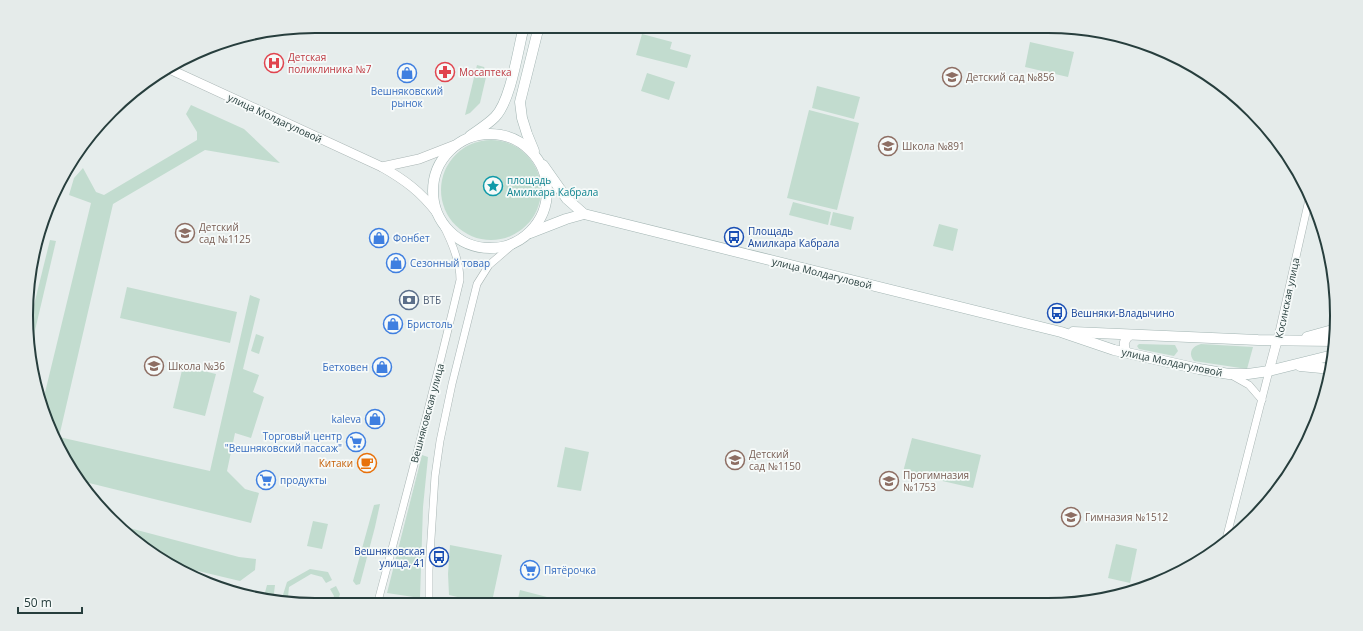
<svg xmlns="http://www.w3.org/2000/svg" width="1363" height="631" font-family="'Open Sans',sans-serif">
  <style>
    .green { fill: #c2dccf }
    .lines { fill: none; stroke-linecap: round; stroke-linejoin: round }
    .minor-casing { stroke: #a9b5b4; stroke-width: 8 }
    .tertiary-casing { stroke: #a9b5b4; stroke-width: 10 }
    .secondary-casing { stroke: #a3b5b3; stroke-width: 11 }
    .minor { stroke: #fff; stroke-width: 7 }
    .tertiary { stroke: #fff; stroke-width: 9 }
    .secondary { stroke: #fff; stroke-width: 10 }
    .labels { text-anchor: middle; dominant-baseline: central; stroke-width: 3.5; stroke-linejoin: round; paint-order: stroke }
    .health-label { font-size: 10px; fill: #be3a42; stroke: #f6faf9; text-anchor: start }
    .education-label { font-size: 10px; fill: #785e54; stroke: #f6faf9; text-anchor: start }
    .shop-label { font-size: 10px; fill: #366cbe; stroke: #f6faf9; text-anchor: start }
    .street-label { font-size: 10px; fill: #273e3d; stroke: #f6faf9 }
    .culture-label { font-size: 10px; fill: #0d838f; stroke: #f6faf9; text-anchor: start }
    .transit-label { font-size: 10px; fill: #164399; stroke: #f6faf9; text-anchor: start }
    .service-label { font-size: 10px; fill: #4e5e75; stroke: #f6faf9; text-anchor: start }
    .food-label { font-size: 10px; fill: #c56008; stroke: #f6faf9; text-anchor: end }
    .rim { fill: none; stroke: #273e3d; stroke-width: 2 }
  </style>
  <rect width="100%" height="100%" fill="#e6edec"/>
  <g class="green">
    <polygon points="642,34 672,42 670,49 691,55 687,68 636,55"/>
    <polygon points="1030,42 1074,52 1068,77 1025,67"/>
    <polygon points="477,65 484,67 487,73 480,103 470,113 465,115"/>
    <polygon points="647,73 675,82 669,100 641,91"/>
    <polygon points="817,86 860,97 854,119 812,108"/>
    <polygon points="191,105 244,129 280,163 205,150 113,204 59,437 210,471 250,295 260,299 243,369 259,375 253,392 264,397 251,438 235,433 227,471 245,489 259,493 251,523 81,481 65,460 41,409 91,203 69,195 74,178 83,168 96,192 104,195 197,140 197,132 186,114"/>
    <polygon points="809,110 859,123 837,210 787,198"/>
    <circle cx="491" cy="190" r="50"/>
    <polygon points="793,202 831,212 828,225 789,215"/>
    <polygon points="833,212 854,217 851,230 830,225"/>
    <polygon points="939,224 958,229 953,251 933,246"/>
    <polygon points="50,240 56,241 29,356 30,321"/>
    <polygon points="127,287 237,312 230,343 120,318"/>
    <polygon points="256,334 264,337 259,354 251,351"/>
    <polygon points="1139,344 1175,345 1178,351 1174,356 1139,349 1137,346"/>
    <path d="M1198,345L1201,344L1253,347L1247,369L1194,361C1189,355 1190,348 1198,345Z"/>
    <polygon points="183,366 216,374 205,416 173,408"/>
    <polygon points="912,438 981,455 973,488 903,472"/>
    <polygon points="565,447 589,452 581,491 557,487"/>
    <polygon points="422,455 428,457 423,507 420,598 387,593"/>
    <polygon points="380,504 375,527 360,584 356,585 353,581 374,505"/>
    <polygon points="313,521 328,524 322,549 307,546"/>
    <polygon points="118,525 239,557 256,559 255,570 240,581 177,566 125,533"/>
    <polygon points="1116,544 1137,549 1130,583 1108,578"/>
    <polygon points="450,545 502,555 493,597 517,603 520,590 574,604 487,604 449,595 448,574"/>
    <polygon points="310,569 328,572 332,580 326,583 322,577 311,574 289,587 288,597 290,603 284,602 282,598 287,582"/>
    <polygon points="267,585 275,585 273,601 263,600"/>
    <polygon points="336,586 340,594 337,605 331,605 334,596 330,589"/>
    <polygon points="386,597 420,602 420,605 384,605"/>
  </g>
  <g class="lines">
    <g class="minor-casing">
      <g id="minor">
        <polyline points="1277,341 1310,195"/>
        <polyline points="1233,376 1249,385 1262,400"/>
        <polyline points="1225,543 1269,371"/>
        <path d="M377,605C406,497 434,389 460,280C460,260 451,240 442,223"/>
        <polyline points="429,605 429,570 435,476 440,441 452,384 477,284 489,265 517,241"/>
      </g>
    </g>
    <g class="tertiary-casing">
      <g id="tertiary">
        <path d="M167,68L382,167C405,180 421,192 437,213"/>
        <polyline points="382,167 419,159 455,145"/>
        <path d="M1127,353C1123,346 1123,340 1130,335"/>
        <polyline points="1269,371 1277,341"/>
      </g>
    </g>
    <g class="secondary-casing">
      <g id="secondary">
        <circle cx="490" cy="191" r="57"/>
        <path d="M470,136C478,130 487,125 495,117C511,101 518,49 524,26"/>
        <polyline points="534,151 527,134 522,118 520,102 539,26"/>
        <polyline points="543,165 567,199 584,214 1061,332 1114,350 1199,369 1229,374 1248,374 1269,371 1333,355"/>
        <polyline points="530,233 566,219 584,214"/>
        <polyline points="1073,332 1258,340 1335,341"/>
        <polyline points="1307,337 1336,329"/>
        <polyline points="1300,366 1332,369"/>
      </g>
    </g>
    <use href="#minor" class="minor"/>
    <use href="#tertiary" class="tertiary"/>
    <use href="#secondary" class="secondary"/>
  </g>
  <defs>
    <g id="hospital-ring" transform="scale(1)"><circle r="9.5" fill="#f6faf9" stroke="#e0444e" stroke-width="1.5"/><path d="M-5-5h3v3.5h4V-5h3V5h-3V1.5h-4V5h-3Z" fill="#e0444e"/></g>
    <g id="pharmacy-ring" transform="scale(1)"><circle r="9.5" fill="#f6faf9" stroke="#e0444e" stroke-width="1.5"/><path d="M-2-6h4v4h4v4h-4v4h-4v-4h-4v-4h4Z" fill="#e0444e"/></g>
    <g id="shop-ring" transform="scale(1)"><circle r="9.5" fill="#f6faf9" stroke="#3f7fe0" stroke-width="1.5"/><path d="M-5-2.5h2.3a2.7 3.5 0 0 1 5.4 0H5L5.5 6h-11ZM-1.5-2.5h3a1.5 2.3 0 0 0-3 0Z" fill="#3f7fe0"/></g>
    <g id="school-ring" transform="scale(1)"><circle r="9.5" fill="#f6faf9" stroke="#8d6e63" stroke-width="1.5"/><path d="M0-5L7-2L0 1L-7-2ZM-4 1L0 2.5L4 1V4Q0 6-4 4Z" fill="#8d6e63"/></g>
    <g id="sight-ring" transform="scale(1)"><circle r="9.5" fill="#f6faf9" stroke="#0f9aa8" stroke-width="1.5"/><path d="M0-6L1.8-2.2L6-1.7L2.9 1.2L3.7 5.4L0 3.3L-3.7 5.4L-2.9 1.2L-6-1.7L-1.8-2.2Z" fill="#0f9aa8"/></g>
    <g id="bus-ring" transform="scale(1)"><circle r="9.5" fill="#f6faf9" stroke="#1a4fb4" stroke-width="1.5"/><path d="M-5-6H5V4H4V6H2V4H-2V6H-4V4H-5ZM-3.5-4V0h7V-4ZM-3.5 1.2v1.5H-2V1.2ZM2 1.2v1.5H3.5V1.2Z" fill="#1a4fb4"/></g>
    <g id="bank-ring" transform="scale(1)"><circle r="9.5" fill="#f6faf9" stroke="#5c6f8a" stroke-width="1.5"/><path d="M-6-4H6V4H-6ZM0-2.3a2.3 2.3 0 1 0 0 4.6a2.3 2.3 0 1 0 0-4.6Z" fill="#5c6f8a"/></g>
    <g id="supermarket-ring" transform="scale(1)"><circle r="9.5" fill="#f6faf9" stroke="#3f7fe0" stroke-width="1.5"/><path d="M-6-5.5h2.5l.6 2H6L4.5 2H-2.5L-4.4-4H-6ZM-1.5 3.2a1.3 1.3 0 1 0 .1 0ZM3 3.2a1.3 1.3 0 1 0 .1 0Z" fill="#3f7fe0"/></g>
    <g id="cafe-ring" transform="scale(1)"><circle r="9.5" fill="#f6faf9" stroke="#e8710a" stroke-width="1.5"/><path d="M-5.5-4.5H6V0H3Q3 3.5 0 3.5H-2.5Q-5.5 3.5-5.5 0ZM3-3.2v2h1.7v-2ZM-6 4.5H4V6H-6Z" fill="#e8710a"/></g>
  </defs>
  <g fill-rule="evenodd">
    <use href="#hospital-ring" x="274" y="63"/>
    <use href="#pharmacy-ring" x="445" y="72"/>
    <use href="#shop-ring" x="407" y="73"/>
    <use href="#school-ring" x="952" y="77"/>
    <use href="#school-ring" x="888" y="146"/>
    <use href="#sight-ring" x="493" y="186"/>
    <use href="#school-ring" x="185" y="233"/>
    <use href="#bus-ring" x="734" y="237"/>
    <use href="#shop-ring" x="379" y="238"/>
    <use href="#shop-ring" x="396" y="263"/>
    <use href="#bank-ring" x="409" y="300"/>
    <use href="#bus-ring" x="1057" y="313"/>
    <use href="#shop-ring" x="393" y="324"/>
    <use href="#school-ring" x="154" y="366"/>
    <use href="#shop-ring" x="382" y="367"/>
    <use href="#shop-ring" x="375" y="419"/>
    <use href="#supermarket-ring" x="356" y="442"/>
    <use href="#school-ring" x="735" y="460"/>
    <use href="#cafe-ring" x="367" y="463"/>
    <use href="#supermarket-ring" x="266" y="480"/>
    <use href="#school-ring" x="889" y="481"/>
    <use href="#school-ring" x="1071" y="517"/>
    <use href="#bus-ring" x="439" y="557"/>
    <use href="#supermarket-ring" x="530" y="570"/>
  </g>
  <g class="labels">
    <g class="health-label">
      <text x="288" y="57">Детская<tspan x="288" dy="12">поликлиника №7</tspan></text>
      <text x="459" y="72">Мосаптека</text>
    </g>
    <g class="education-label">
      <text x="966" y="77">Детский сад №856</text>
      <text x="902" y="146">Школа №891</text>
      <text x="199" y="227">Детский<tspan x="199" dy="12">сад №1125</tspan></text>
      <text x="168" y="366">Школа №36</text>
      <text x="749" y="454">Детский<tspan x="749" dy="12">сад №1150</tspan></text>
      <text x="903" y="475">Прогимназия<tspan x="903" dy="12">№1753</tspan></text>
      <text x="1085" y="517">Гимназия №1512</text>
    </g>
    <g class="shop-label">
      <text x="407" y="91" text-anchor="middle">Вешняковский<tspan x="407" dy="12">рынок</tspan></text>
      <text x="393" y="238">Фонбет</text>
      <text x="410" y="263">Сезонный товар</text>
      <text x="407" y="324">Бристоль</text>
      <text x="368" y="367" text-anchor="end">Бетховен</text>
      <text x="361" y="419" text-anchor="end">kaleva</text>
      <text x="342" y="436" text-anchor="end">Торговый центр<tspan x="342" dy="12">"Вешняковский пассаж"</tspan></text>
      <text x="280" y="480">продукты</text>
      <text x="544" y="570">Пятёрочка</text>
    </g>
    <g class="street-label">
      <text transform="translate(275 118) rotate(25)">улица Молдагуловой</text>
      <text transform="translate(822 273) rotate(14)">улица Молдагуловой</text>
      <text transform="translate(1287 298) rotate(-78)">Косинская улица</text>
      <text transform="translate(1172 362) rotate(12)">улица Молдагуловой</text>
      <text transform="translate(427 413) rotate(-75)">Вешняковская улица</text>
    </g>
    <g class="culture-label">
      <text x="507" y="180">площадь<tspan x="507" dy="12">Амилкара Кабрала</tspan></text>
    </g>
    <g class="transit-label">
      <text x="748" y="231">Площадь<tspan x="748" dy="12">Амилкара Кабрала</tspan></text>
      <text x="1071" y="313">Вешняки-Владычино</text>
      <text x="425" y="551" text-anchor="end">Вешняковская<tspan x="425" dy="12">улица, 41</tspan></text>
    </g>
    <g class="service-label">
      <text x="423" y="300">ВТБ</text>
    </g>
    <g class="food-label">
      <text x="353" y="463">Китаки</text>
    </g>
  </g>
  <path d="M0 0H1363V631H0ZM315 33H1048A282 282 0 0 1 1330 315V316A282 282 0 0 1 1048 598H315A282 282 0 0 1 33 316V315A282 282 0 0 1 315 33Z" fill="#e5ebea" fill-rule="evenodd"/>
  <path class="rim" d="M315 33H1048A282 282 0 0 1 1330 315V316A282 282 0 0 1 1048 598H315A282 282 0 0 1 33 316V315A282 282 0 0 1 315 33Z"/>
  <path d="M18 607v6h64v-6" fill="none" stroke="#273e3d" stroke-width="2"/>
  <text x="24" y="607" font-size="12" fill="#273e3d" stroke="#f6faf9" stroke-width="3" paint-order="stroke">50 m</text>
</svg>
